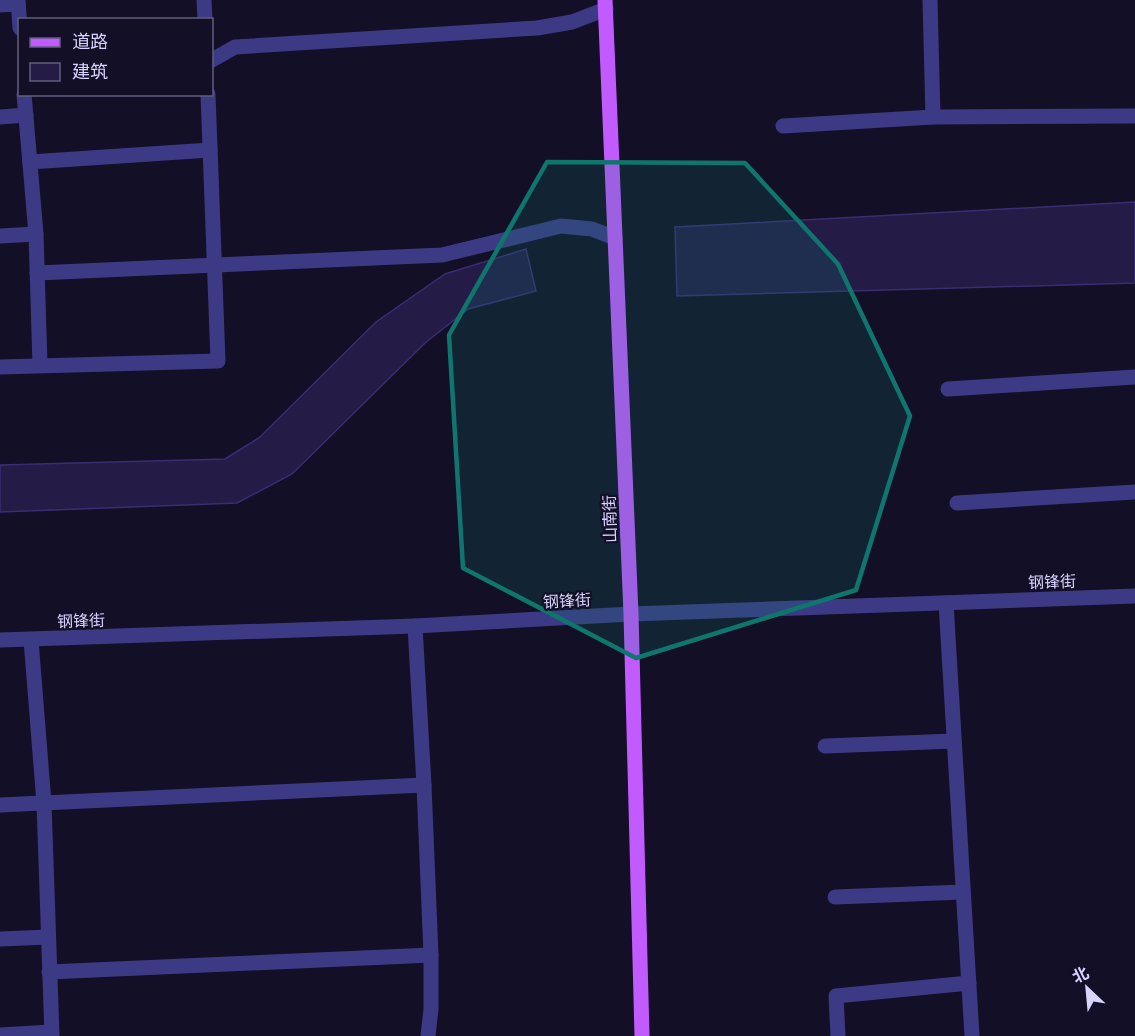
<svg xmlns="http://www.w3.org/2000/svg" width="1135" height="1036" font-family="Commissioner,'Noto Sans SC',sans-serif">
  <style>
    .building { fill: #241b47; stroke: #3b2d73; stroke-width: 1.5 }
    .lines { fill: none; stroke-linecap: round; stroke-linejoin: round }
    .minor { stroke: #3d3a85; stroke-width: 15 }
    .major { stroke: #c25bff; stroke-width: 15 }
    .marked { fill: #0f766e; fill-opacity: 0.2; stroke: #0f766e; stroke-width: 4.5; stroke-linejoin: round }
    .labels { text-anchor: middle; dominant-baseline: central; stroke-width: 4.5; stroke-linejoin: round; paint-order: stroke }
    .street-label { font-size: 16px; fill: #d9d4ff; stroke: #130f26 }
  </style>
  <rect width="100%" height="100%" fill="#130f26"/>
  <g class="building">
    <polygon points="1135,202 1135,283 677,296 675,227"/>
    <polygon points="526,249 536,291 468,309 425,343 292,474 237,503 0,512 0,465 225,459 260,437 376,322 445,274"/>
  </g>
  <g class="lines">
    <g class="minor">
      <polyline points="18,0 20,28"/>
      <polyline points="204,0 205,20"/>
      <polyline points="930,0 933,117 1135,116"/>
      <polyline points="0,5 18,4"/>
      <polyline points="212,60 235,47 537,28 572,22 606,9"/>
      <polyline points="24,94 36,234 40,365"/>
      <polyline points="0,117 26,115"/>
      <polyline points="783,126 933,117"/>
      <polyline points="30,162 210,150"/>
      <polyline points="0,236 36,234"/>
      <polyline points="37,273 442,255 561,226 592,229 615,238"/>
      <polyline points="0,367 218,361 208,94"/>
      <polyline points="948,389 1135,377"/>
      <polyline points="957,503 1135,492"/>
      <polyline points="946,603 972,1036"/>
      <polyline points="415,626 424,785 431,955 431,1009 428,1036"/>
      <polyline points="0,640 415,626 631,614 1135,596"/>
      <polyline points="31,640 44,803 52,1036"/>
      <polyline points="825,746 954,741"/>
      <polyline points="0,805 424,785"/>
      <polyline points="835,897 963,892"/>
      <polyline points="0,939 48,937"/>
      <polyline points="49,972 431,955"/>
      <polyline points="0,1035 51,1032"/>
      <polyline points="838,1036 836,996 969,983"/>
    </g>
    <polyline class="major" points="605,0 631,614 642,1036"/>
  </g>
  <path class="marked" d="M547,162L745,163L838,264L910,416L856,590L636,658L463,568L449,335Z"/>
  <g class="labels">
    <g class="street-label">
      <text transform="translate(609 519) rotate(-92)">山南街</text>
      <text transform="translate(1052 581) rotate(-2)">钢锋街</text>
      <text transform="translate(567 600) rotate(-3)">钢锋街</text>
      <text transform="translate(81 620) rotate(-2)">钢锋街</text>
    </g>
  </g>
  <rect x="18" y="18" width="195" height="78" fill="#130f26" stroke="#625e7d" stroke-width="1.5"/>
  <rect x="30" y="38" width="30" height="9" fill="#c25bff" stroke="#625e7d" stroke-width="1.5"/>
  <text x="72" y="48" font-size="18" fill="#d9d4ff">道路</text>
  <rect x="30" y="63" width="30" height="18" fill="#241b47" stroke="#625e7d" stroke-width="1.5"/>
  <text x="72" y="78" font-size="18" fill="#d9d4ff">建筑</text>
  <g transform="translate(1087 988) rotate(334)" stroke="#130f26" stroke-width="4.5" paint-order="stroke">
  <path d="M0-4.5L10 22L0 15L-10 22Z" fill="#d9d4ff"/>
  <text y="-9" font-size="16" font-weight="bold" text-anchor="middle" fill="#d9d4ff">北</text>
  </g>
</svg>
